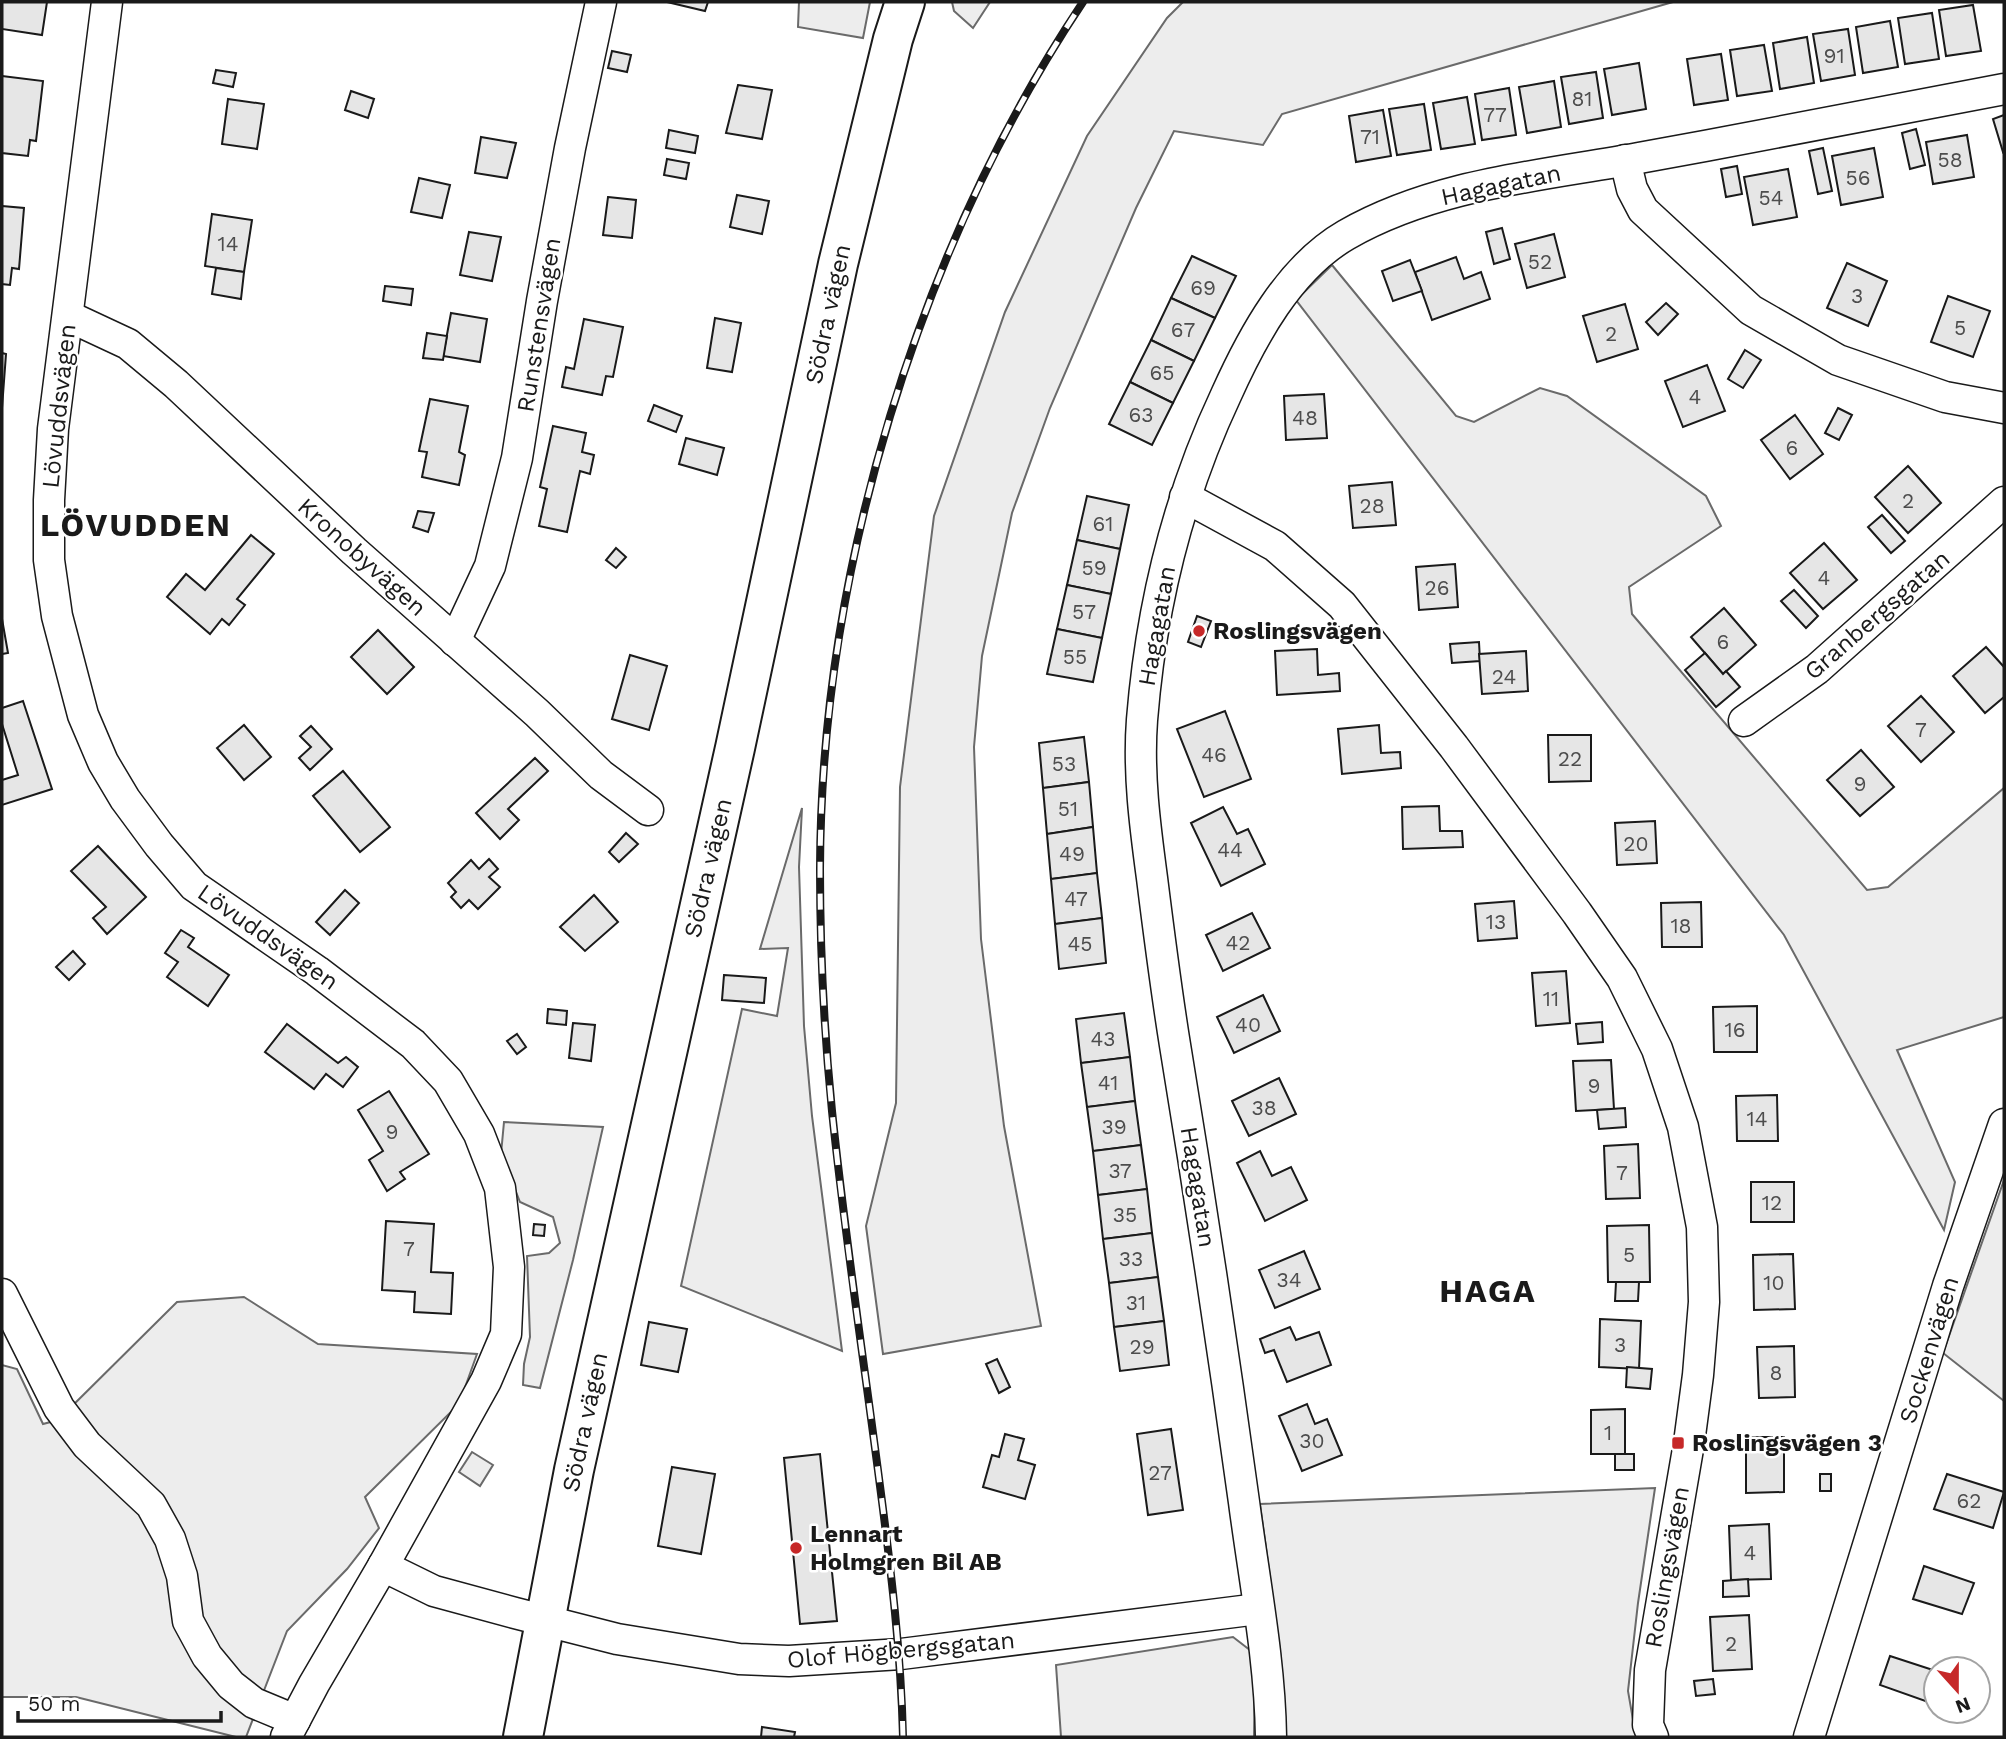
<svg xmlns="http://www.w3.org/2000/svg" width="2006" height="1739" font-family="'Work Sans',sans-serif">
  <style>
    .built { fill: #ededed; stroke: #6a6a6a; stroke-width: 2 }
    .building { fill: #e6e6e6; stroke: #1a1a1a; stroke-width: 2 }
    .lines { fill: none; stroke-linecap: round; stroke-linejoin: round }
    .minor-casing { stroke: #1a1a1a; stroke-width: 33 }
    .highway-casing { stroke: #1a1a1a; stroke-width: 42 }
    .minor { stroke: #fff; stroke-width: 30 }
    .highway { stroke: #fff; stroke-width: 38 }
    .rail-casing { stroke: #1a1a1a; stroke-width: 8 }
    .rail { stroke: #fff; stroke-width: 5; stroke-dasharray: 16; stroke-linecap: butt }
    .poi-dot { fill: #c62828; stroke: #fff; stroke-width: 2.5 }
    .labels { text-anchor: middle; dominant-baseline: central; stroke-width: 5; stroke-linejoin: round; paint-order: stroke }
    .number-label { font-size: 21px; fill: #4d4d4d }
    .street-label { font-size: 24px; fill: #1a1a1a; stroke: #fff }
    .poi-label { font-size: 24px; font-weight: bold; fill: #1a1a1a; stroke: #fff; text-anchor: start }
    .district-label { font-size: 32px; font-weight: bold; letter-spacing: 2px; fill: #1a1a1a; stroke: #fff }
  </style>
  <rect width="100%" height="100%" fill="#fff"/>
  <g class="built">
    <polygon points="799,2 870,2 863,38 798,27"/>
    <polygon points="952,2 990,2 973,28 954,11"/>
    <polygon points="1183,2 1673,2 1282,114 1263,145 1174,131 1136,208 1050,408 1012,513 982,656 974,747 981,939 1004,1126 1041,1326 883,1354 866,1226 896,1103 900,787 934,516 1005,312 1087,136 1167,18"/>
    <polygon points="1332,265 1456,416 1474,422 1540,388 1567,396 1706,496 1721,526 1629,587 1632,614 1867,890 1888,887 2004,788 2004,1017 1897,1050 1955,1182 1944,1230 1784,935 1296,300"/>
    <polygon points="802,808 799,867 804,1026 812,1116 842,1351 681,1286 742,1009 777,1016 788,948 760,949"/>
    <polygon points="504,1122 603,1127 573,1260 540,1388 523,1385 524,1364 530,1337 527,1256 549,1253 560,1243 553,1217 520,1202 501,1154"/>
    <polygon points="2004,1180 2004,1401 1943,1353"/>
    <polygon points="244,1297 318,1344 477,1354 459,1404 365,1497 379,1528 347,1569 287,1631 246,1737 236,1737 76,1697 2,1697 2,1365 17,1369 43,1424 58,1420 177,1302"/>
    <polygon points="472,1452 493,1465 480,1486 459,1472"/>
    <polygon points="1655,1488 1638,1603 1628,1691 1636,1737 1284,1737 1281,1659 1260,1504"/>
    <polygon points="1233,1637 1255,1654 1254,1737 1061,1737 1056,1665"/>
  </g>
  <g class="building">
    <polygon points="2,2 47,2 42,35 2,29"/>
    <polygon points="667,2 708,2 705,11"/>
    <polygon points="1973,5 1981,51 1946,56 1939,10"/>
    <polygon points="1932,13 1939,59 1905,64 1898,18"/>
    <polygon points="1890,21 1898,67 1863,73 1856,27"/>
    <polygon points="1848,29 1855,75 1821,81 1813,34"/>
    <polygon points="1807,37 1814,83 1780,89 1773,43"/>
    <polygon points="1764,45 1772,91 1737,96 1730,50"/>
    <polygon points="612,51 631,55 627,72 608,68"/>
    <polygon points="1721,54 1728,100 1694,105 1687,59"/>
    <polygon points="1639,63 1646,109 1612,115 1604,69"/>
    <polygon points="216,70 236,73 233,87 213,83"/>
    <polygon points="1596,72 1603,118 1569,124 1561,77"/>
    <polygon points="2,76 43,81 36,141 30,140 28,156 2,153"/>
    <polygon points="1554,81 1561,127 1527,133 1519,87"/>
    <polygon points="738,85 772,90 762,139 726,133"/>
    <polygon points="1509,88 1516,135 1482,140 1475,94"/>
    <polygon points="351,91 374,99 368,118 345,110"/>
    <polygon points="1467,97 1475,144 1441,149 1433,103"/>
    <polygon points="228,99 264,104 257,149 222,144"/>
    <polygon points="1424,104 1431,150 1397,155 1389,109"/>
    <polygon points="1383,110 1391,156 1356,162 1349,116"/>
    <polygon points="2004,115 2004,151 2003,152 1993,119"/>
    <polygon points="1916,129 1925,165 1910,169 1902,133"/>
    <polygon points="669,130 698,136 695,153 666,148"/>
    <polygon points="1967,135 1974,177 1933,184 1926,142"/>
    <polygon points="481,137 516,143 507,178 475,173"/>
    <polygon points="1823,148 1832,191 1818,194 1809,151"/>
    <polygon points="1874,148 1883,197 1841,205 1832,156"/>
    <polygon points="667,159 689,163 686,179 664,175"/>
    <polygon points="1737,166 1742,194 1726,197 1721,169"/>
    <polygon points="1788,169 1797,217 1753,225 1744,177"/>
    <polygon points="419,178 450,185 442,218 411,212"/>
    <polygon points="737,195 769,201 762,234 730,227"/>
    <polygon points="608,197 636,200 632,238 603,235"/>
    <polygon points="2,206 24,208 19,269 12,268 10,285 2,284"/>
    <polygon points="212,214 252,220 244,272 205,266"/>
    <polygon points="1502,228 1510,259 1494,264 1486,232"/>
    <polygon points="469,232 501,237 492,281 460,275"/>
    <polygon points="1554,234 1565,277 1527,288 1515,244"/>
    <polygon points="1192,256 1236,276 1215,318 1171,298"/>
    <polygon points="1456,257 1464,279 1481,272 1490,299 1432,320 1415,272"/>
    <polygon points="1410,260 1422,291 1393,301 1382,271"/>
    <polygon points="1847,263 1887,281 1868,326 1827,308"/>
    <polygon points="216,268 244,272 241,299 212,294"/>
    <polygon points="385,286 413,289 411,305 383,301"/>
    <polygon points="1948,296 1990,311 1973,357 1931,342"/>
    <polygon points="1171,298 1215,318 1194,361 1151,340"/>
    <polygon points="1666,303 1678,314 1658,335 1646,322"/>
    <polygon points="1625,304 1638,349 1597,362 1583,316"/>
    <polygon points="451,313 487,319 480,362 443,356"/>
    <polygon points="715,318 741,323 732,372 707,368"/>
    <polygon points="584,319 623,327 613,377 606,376 602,395 562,387 566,367 574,369"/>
    <polygon points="427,333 447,336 443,360 423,358"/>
    <polygon points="1151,340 1194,361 1173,403 1130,382"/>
    <polygon points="1745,350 1761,360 1743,388 1728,379"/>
    <polygon points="2,353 6,354 2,408"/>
    <polygon points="1707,365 1725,411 1683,427 1665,381"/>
    <polygon points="1130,382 1173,403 1152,445 1109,424"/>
    <polygon points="1324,394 1327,438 1286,440 1284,396"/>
    <polygon points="430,399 468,406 459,452 465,455 459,485 422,477 427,452 419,451"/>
    <polygon points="654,405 682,416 676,432 648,421"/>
    <polygon points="1838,408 1852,415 1839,440 1825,433"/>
    <polygon points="1795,415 1823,454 1790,479 1761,440"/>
    <polygon points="553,426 586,433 582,452 594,455 590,474 580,471 567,532 539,526 547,489 540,487"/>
    <polygon points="686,438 724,448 717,475 679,464"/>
    <polygon points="1908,466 1941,503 1908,533 1875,497"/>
    <polygon points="1392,482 1396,525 1353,528 1349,486"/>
    <polygon points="1087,496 1129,505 1120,549 1077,540"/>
    <polygon points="418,511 434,513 428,532 413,527"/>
    <polygon points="1882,515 1905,541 1891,553 1868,527"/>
    <polygon points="251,535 274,554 237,599 245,605 229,625 222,619 210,634 167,597 186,574 205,590"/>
    <polygon points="1077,540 1120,549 1111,594 1067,585"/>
    <polygon points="1824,543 1857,580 1823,609 1790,573"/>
    <polygon points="616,548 626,557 616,568 606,560"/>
    <polygon points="1455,564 1458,607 1419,610 1416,567"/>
    <polygon points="1067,585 1111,594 1102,638 1057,629"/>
    <polygon points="1794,590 1818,616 1806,628 1781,601"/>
    <polygon points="1724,608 1756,645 1723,674 1691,637"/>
    <polygon points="1197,616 1211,621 1201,647 1188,642"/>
    <polygon points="2,619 8,653 2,654"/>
    <polygon points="1057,629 1102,638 1093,682 1047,674"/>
    <polygon points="378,630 414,667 387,694 351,657"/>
    <polygon points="1479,642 1480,661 1452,663 1450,644"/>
    <polygon points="1986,647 2004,667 2004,697 1985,713 1953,676"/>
    <polygon points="1317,649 1318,675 1339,673 1340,691 1277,695 1275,651"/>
    <polygon points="1526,651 1528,691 1482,694 1479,654"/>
    <polygon points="1705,653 1723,674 1726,671 1740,687 1716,707 1685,670"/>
    <polygon points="630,655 667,666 649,730 612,719"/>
    <polygon points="1921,696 1954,732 1921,762 1888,726"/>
    <polygon points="23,701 52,789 2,805 2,780 18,775 2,724 2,708"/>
    <polygon points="1225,711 1251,779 1204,797 1177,729"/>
    <polygon points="244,725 271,757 244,780 217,748"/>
    <polygon points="1379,725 1381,753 1400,752 1401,768 1342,774 1338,729"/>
    <polygon points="311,726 332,749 310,770 299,758 311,747 300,736"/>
    <polygon points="1548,735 1591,735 1591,781 1549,782"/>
    <polygon points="1084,737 1089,782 1043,788 1039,743"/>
    <polygon points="1861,750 1894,787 1860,816 1827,780"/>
    <polygon points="535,758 548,771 508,809 519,820 500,839 476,813"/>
    <polygon points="343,771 390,827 360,852 313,796"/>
    <polygon points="1089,782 1093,827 1047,834 1043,788"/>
    <polygon points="1439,806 1440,831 1462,831 1463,847 1403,849 1402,807"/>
    <polygon points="1223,807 1237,834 1248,829 1265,864 1221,886 1191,823"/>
    <polygon points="1655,821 1657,863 1617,865 1615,823"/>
    <polygon points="1093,827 1097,873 1051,879 1047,834"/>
    <polygon points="626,833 638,844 619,862 609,852"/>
    <polygon points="98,846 146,897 107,934 93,918 106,907 71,871"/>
    <polygon points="489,859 498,869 489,877 500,887 478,909 469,900 461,908 451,897 456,892 448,883 471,860 479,869"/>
    <polygon points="1097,873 1102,918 1055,924 1051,879"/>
    <polygon points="345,890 359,903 330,935 316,922"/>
    <polygon points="594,895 618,922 585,951 560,927"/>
    <polygon points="1514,901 1517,938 1478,941 1475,904"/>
    <polygon points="1701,902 1702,947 1662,947 1661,903"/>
    <polygon points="1252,913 1270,948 1223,971 1206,935"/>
    <polygon points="1102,918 1106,963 1059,969 1055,924"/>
    <polygon points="181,930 194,938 188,947 229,975 208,1006 167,977 178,962 165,953"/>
    <polygon points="73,951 85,964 69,980 56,967"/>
    <polygon points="1566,971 1570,1023 1536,1026 1532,973"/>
    <polygon points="724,975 766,978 764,1003 722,1000"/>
    <polygon points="1263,995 1280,1031 1234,1053 1217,1017"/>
    <polygon points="1757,1006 1757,1052 1714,1052 1713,1007"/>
    <polygon points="548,1009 567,1011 566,1025 547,1023"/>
    <polygon points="1124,1013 1130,1057 1081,1063 1076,1019"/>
    <polygon points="1602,1022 1603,1042 1578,1044 1576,1024"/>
    <polygon points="573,1023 595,1025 591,1061 569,1058"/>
    <polygon points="287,1024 338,1063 346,1057 358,1067 343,1087 326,1074 314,1089 265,1052"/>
    <polygon points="517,1034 526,1047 517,1054 507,1041"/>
    <polygon points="1130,1057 1135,1101 1087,1107 1081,1063"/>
    <polygon points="1611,1060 1614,1109 1576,1111 1573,1061"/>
    <polygon points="1279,1078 1296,1114 1249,1136 1232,1101"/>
    <polygon points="389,1091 429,1154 400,1172 405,1179 387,1191 369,1160 383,1151 358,1110"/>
    <polygon points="1777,1095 1778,1141 1737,1141 1736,1096"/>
    <polygon points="1135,1101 1141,1145 1093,1151 1087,1107"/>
    <polygon points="1625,1108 1626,1127 1599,1129 1597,1110"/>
    <polygon points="1638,1144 1640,1198 1606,1199 1604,1146"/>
    <polygon points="1141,1145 1147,1189 1098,1195 1093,1151"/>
    <polygon points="1260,1151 1272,1176 1291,1167 1307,1200 1265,1221 1237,1163"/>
    <rect x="1751" y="1182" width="43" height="40"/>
    <polygon points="1147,1189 1152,1233 1103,1239 1098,1195"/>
    <polygon points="386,1221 434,1224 431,1272 453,1273 451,1314 414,1312 415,1292 382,1290"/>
    <polygon points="534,1224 545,1225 544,1236 533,1235"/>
    <polygon points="1649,1225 1650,1282 1608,1282 1607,1226"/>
    <polygon points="1152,1233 1158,1277 1109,1283 1103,1239"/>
    <polygon points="1304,1251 1320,1289 1275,1308 1259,1270"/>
    <polygon points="1793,1254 1795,1309 1754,1310 1753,1255"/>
    <polygon points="1158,1277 1164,1321 1114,1327 1109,1283"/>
    <polygon points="1616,1282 1639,1282 1638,1301 1615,1301"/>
    <polygon points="1600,1319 1641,1321 1639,1369 1599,1367"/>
    <polygon points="1164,1321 1169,1365 1120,1371 1114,1327"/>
    <polygon points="649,1322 687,1329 678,1372 641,1365"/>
    <polygon points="1290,1327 1296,1340 1319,1332 1331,1365 1287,1382 1274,1350 1265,1353 1260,1339"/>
    <polygon points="1794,1346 1795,1397 1759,1398 1757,1347"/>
    <polygon points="997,1359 1010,1387 999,1393 986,1364"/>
    <polygon points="1627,1367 1652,1369 1650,1389 1626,1387"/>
    <polygon points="1307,1404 1315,1424 1327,1419 1342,1455 1302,1471 1279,1416"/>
    <polygon points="1625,1409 1625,1454 1591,1454 1591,1410"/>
    <polygon points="1171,1429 1183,1510 1148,1515 1137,1434"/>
    <polygon points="1005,1434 1024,1439 1018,1460 1035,1465 1025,1499 983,1487 992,1455 999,1457"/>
    <polygon points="1746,1437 1784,1437 1784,1492 1746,1493"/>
    <polygon points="820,1454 837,1621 800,1624 784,1458"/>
    <rect x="1615" y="1454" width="19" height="16"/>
    <polygon points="672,1467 715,1474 701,1554 658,1546"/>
    <rect x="1820" y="1474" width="11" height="17"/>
    <polygon points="1947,1474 2004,1492 1993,1528 1934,1509"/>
    <polygon points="1769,1524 1771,1579 1731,1580 1729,1526"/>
    <polygon points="1924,1566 1974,1583 1962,1614 1913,1599"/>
    <polygon points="1748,1579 1749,1596 1723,1597 1723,1581"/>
    <polygon points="1749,1615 1752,1669 1713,1671 1710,1617"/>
    <polygon points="1890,1656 1936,1671 1936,1689 1931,1703 1880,1685"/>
    <polygon points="1713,1679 1715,1694 1696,1696 1694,1681"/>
    <polygon points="762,1727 795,1732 794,1737 761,1737"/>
  </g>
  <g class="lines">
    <g class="minor-casing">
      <g id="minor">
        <polyline points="107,2 53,429 49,500 49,560 57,616 83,715 103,762 125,799 159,845 194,886 317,971 413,1044 448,1081 479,1134 500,1188 509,1267 506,1334 486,1381 383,1566 314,1684 286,1737"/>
        <polyline points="1625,160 1632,189 1643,210 1751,310 1838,360 1945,397 2004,408"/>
        <polyline points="68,316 128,344 176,384 354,551 537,713 601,775 648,810"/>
        <polyline points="1185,497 1275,546 1342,605 1454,747 1577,913 1622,978 1657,1049 1683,1127 1702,1227 1704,1302 1698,1375 1689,1443 1650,1670 1648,1725 1653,1737"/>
        <polyline points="455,641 490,566 517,458 542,301 570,148 601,2"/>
        <polyline points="1744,721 1817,669 2004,502"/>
        <polyline points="2,1294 59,1408 87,1445 151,1505 170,1539 182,1576 188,1621 207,1656 231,1685 254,1703 295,1720"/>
        <polyline points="383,1566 434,1591 515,1613 617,1639 739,1659 789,1661 901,1654 1258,1609"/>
        <path d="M1271,1737C1270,1660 1254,1579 1244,1502C1223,1349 1200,1197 1175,1045C1166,989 1159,934 1152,878C1145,826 1138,773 1142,720C1151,608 1178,497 1226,395C1252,337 1289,268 1346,235C1435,184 1540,176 1639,158C1761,136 1883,113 2004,89"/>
        <polyline points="1809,1737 1948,1286 2004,1124"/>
      </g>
    </g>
    <g class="highway-casing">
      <polyline id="highway" points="523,1737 574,1470 735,748 838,264 893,39 905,2"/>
    </g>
    <use href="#minor" class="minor"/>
    <use href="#highway" class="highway"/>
    <g class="rail-casing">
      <path id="rail" d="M903,1737C901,1653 891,1570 880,1486C864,1362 845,1237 832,1111C824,1031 820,950 820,869C821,571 918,249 1083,2"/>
    </g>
    <use href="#rail" class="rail"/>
  </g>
  <g class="poi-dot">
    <circle cx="1199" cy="631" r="7"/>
    <rect x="1671" y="1436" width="14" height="14" rx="3.5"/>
    <circle cx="796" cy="1548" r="7"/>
  </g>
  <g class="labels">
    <g class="number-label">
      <text x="1834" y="55">91</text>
      <text x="1582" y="98">81</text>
      <text x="1495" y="114">77</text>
      <text x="1370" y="136">71</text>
      <text x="1950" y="159">58</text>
      <text x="1858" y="177">56</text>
      <text x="1771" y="197">54</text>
      <text x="228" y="243">14</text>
      <text x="1540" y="261">52</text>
      <text x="1203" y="287">69</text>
      <text x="1857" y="295">3</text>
      <text x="1960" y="327">5</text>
      <text x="1183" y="329">67</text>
      <text x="1611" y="333">2</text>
      <text x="1162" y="372">65</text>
      <text x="1695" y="396">4</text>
      <text x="1141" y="414">63</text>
      <text x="1305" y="417">48</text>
      <text x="1792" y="447">6</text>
      <text x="1908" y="500">2</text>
      <text x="1372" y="505">28</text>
      <text x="1103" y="523">61</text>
      <text x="1094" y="567">59</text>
      <text x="1824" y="577">4</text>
      <text x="1437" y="587">26</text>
      <text x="1084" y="611">57</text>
      <text x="1723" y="641">6</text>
      <text x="1075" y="656">55</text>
      <text x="1504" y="676">24</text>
      <text x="1921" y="729">7</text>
      <text x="1214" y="754">46</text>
      <text x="1570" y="758">22</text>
      <text x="1064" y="763">53</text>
      <text x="1860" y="783">9</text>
      <text x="1068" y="808">51</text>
      <text x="1636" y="843">20</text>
      <text x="1230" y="849">44</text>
      <text x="1072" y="853">49</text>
      <text x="1076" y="898">47</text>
      <text x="1496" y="921">13</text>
      <text x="1681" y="925">18</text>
      <text x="1238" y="942">42</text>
      <text x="1080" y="943">45</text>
      <text x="1551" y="998">11</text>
      <text x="1248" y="1024">40</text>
      <text x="1735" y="1029">16</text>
      <text x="1103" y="1038">43</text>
      <text x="1108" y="1082">41</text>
      <text x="1594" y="1085">9</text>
      <text x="1264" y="1107">38</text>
      <text x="1757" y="1118">14</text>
      <text x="1114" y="1126">39</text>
      <text x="392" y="1131">9</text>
      <text x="1120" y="1170">37</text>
      <text x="1622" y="1172">7</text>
      <text x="1772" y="1202">12</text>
      <text x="1125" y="1214">35</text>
      <text x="409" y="1248">7</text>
      <text x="1629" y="1254">5</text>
      <text x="1131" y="1258">33</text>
      <text x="1289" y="1279">34</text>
      <text x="1774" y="1282">10</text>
      <text x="1136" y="1302">31</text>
      <text x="1620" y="1344">3</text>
      <text x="1142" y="1346">29</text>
      <text x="1776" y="1372">8</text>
      <text x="1608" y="1432">1</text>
      <text x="1312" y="1440">30</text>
      <text x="1160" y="1472">27</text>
      <text x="1969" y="1500">62</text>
      <text x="1750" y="1552">4</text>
      <text x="1731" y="1643">2</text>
    </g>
    <g class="street-label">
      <text transform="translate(1501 185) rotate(-12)">Hagagatan</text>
      <text transform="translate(828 314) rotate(-78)">Södra vägen</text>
      <text transform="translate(539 325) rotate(-81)">Runstensvägen</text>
      <text transform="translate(59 406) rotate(-84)">Lövuddsvägen</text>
      <text transform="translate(362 557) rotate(42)">Kronobyvägen</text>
      <text transform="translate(1877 615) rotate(-41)">Granbergsgatan</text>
      <text transform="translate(1157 626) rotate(-80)">Hagagatan</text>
      <text transform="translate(708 868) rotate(-77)">Södra vägen</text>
      <text transform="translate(268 937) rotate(35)">Lövuddsvägen</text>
      <text transform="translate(1198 1187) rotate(81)">Hagagatan</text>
      <text transform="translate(1929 1350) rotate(-73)">Sockenvägen</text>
      <text transform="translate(585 1422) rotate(-78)">Södra vägen</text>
      <text transform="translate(1667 1567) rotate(-80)">Roslingsvägen</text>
      <text transform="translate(901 1650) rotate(-5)">Olof Högbergsgatan</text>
    </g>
    <g class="poi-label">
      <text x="1213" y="631">Roslingsvägen</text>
      <text x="1692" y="1443">Roslingsvägen 3</text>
      <text x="810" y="1534">Lennart<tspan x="810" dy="28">Holmgren Bil AB</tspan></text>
    </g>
    <g class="district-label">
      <text x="136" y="525">LÖVUDDEN</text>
      <text x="1488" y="1291">HAGA</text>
    </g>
  </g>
  <rect width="2006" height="1739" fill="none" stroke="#1a1a1a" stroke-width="7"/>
  <g transform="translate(1957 1690) rotate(159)"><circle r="33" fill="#ffffff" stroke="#a3a3a3" stroke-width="2"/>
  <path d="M0-5L12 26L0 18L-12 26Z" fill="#c62828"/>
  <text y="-10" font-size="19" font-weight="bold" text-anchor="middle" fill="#1a1a1a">N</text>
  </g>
  <path d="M18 1711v10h203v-10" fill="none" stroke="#1a1a1a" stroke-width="3.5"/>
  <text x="28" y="1711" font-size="21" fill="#1a1a1a" stroke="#ffffff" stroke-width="5" paint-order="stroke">50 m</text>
</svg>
